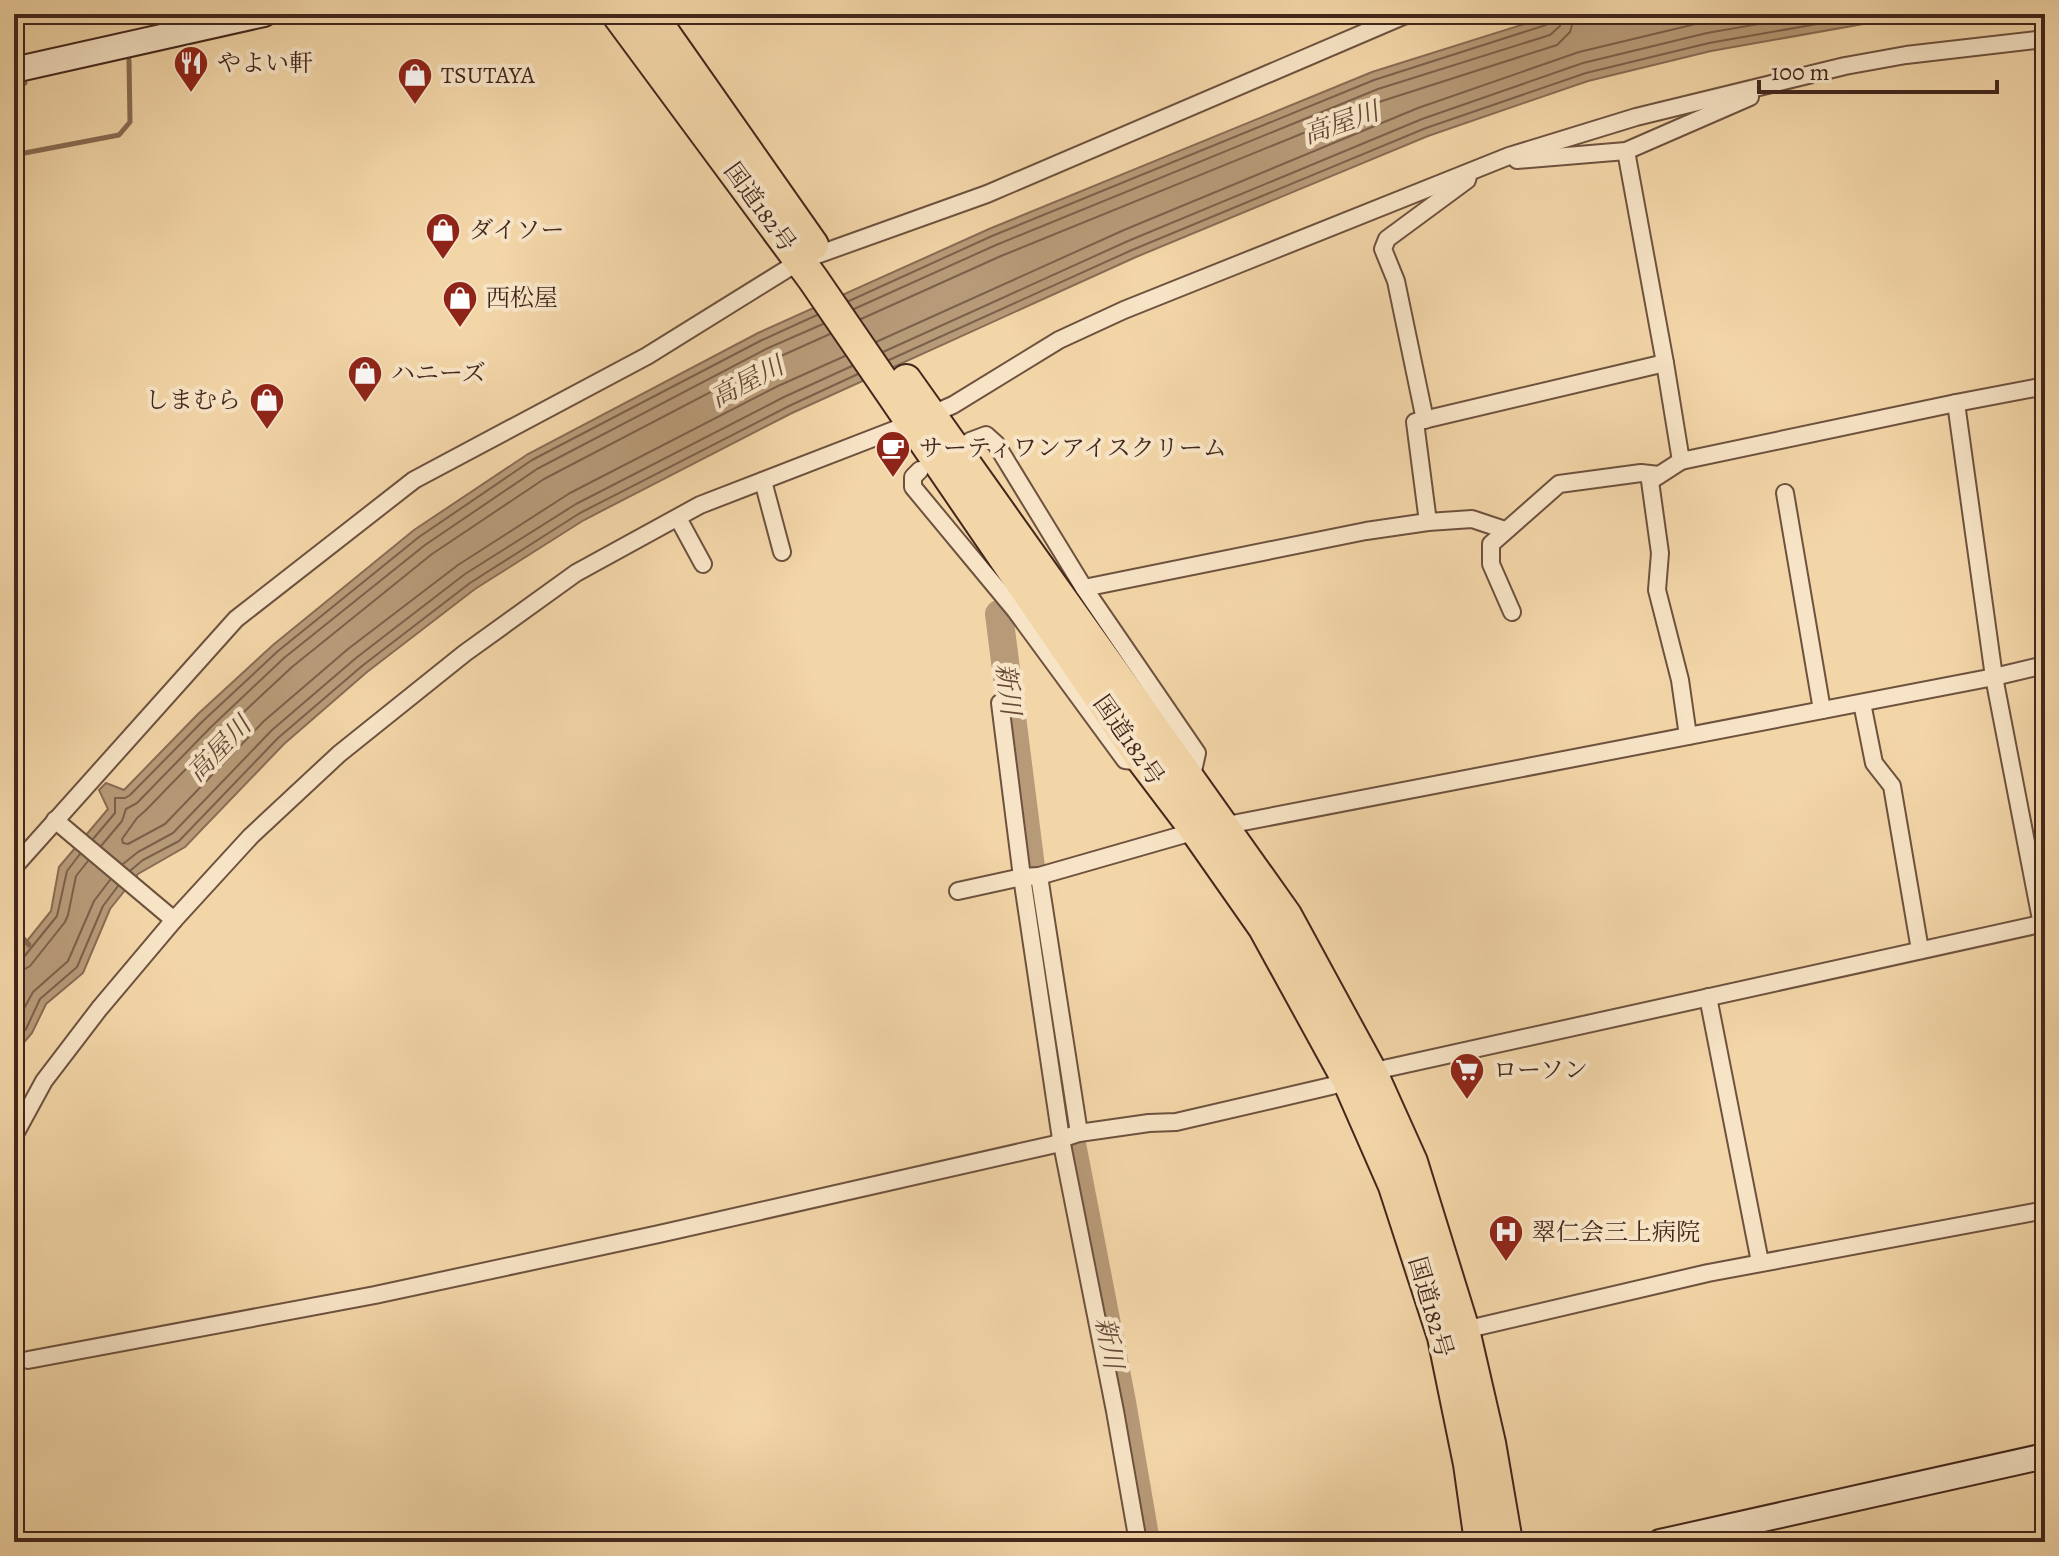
<svg xmlns="http://www.w3.org/2000/svg" width="2059" height="1556" font-family="Alegreya,'Noto Serif JP',serif">
  <style>
    .water { fill: #b79a78; stroke: #886c53; stroke-width: 2 }
    .lines { fill: none; stroke-linecap: round; stroke-linejoin: round }
    .shore { stroke: #7c604a; stroke-width: 2 }
    .stream { stroke: #886c53; stroke-width: 5 }
    .river { stroke: #b79a78; stroke-width: 28 }
    .street-casing { stroke: #6e523f; stroke-width: 20 }
    .secondary-casing { stroke: #42261c; stroke-width: 28 }
    .highway-casing { stroke: #42261c; stroke-width: 34 }
    .street { stroke: #f7e4c6; stroke-width: 16 }
    .secondary { stroke: #f7e4c6; stroke-width: 24 }
    .highway { stroke: #f3d6a8; stroke-width: 30 }
    .labels { text-anchor: middle; dominant-baseline: central; stroke-width: 8; stroke-linejoin: round; paint-order: stroke }
    .poi-label { font-size: 24px; fill: #42261c; stroke: #f7e4c6; text-anchor: start }
    .street-label { font-size: 24px; fill: #42261c; stroke: #f7e4c6 }
    .water-label { font-size: 26px; font-style: italic; fill: #654938; stroke: #f7e4c6 }
  </style>
  <rect width="100%" height="100%" fill="#f3d6a8"/>
  <filter id="stains"><feTurbulence type="fractalNoise" baseFrequency=".0025" numOctaves="4"/><feColorMatrix values="0 0 0 0 .2 0 0 0 0 .09 0 0 0 0 .02 0 0 0 .5 -.17"/></filter>
  <radialGradient id="worn" r=".72"><stop offset=".6" stop-color="#630" stop-opacity="0"/><stop offset="1" stop-color="#630" stop-opacity=".3"/></radialGradient>
  <polygon class="water" points="1556,14 1941,14 1897,18 1711,51 1588,81 1428,136 1136,257 792,413 584,520 475,589 367,672 284,744 185,847 138,874 110,909 83,973 46,1004 32,1033 14,1054 14,957 51,911 59,867 108,809 99,790 106,783 124,790 198,714 273,645 414,530 528,454 758,333 989,229 1372,72"/>
  <g class="lines">
    <g class="shore">
      <polyline points="849,301 992,236 1374,80 1546,25 1551,21 1553,14"/>
      <polyline points="854,309 996,245 1378,89 1550,35 1560,26 1563,14"/>
      <polyline points="861,319 1001,256 1382,101 1557,45 1570,32 1575,14"/>
      <polyline points="830,334 772,360 544,479 432,554 292,667 219,735 146,810 137,818 122,839 123,843 128,844 165,824 264,721 348,649 458,565 570,493 778,386 845,356"/>
      <polyline points="876,342 1124,230 1418,108 1579,52 1704,22 1746,14"/>
      <polyline points="883,352 1128,241 1422,119 1583,63 1707,33 1816,14"/>
      <polyline points="889,360 1132,250 1426,128 1586,73 1709,43 1874,14"/>
      <polyline points="93,839 115,813 115,798 125,798 130,795 204,720 278,651 419,537 532,460 762,340 817,315"/>
      <polyline points="101,846 122,821 126,809 137,803 211,727 284,658 425,545 537,469 766,349 823,324"/>
      <polyline points="123,864 138,852 173,833 272,730 356,658 465,574 576,504 784,397 852,366"/>
      <polyline points="131,870 143,860 179,841 278,738 362,666 470,583 580,513 789,406 858,374"/>
      <polyline points="14,961 23,958 57,916 67,871 80,854"/>
      <polyline points="14,971 23,970 30,966 65,922 68,915 76,876 88,861"/>
      <polyline points="14,1027 33,992 68,961 94,901 110,880"/>
      <polyline points="14,1042 26,1029 40,999 77,967 103,906 118,886"/>
    </g>
    <g class="stream">
      <polyline points="126,14 127,18"/>
      <polyline points="14,89 25,83"/>
      <polyline points="14,155 119,135 130,122 129,60"/>
      <polyline points="14,928 29,945"/>
    </g>
    <g class="river">
      <polyline points="1007,612 999,614 1031,867"/>
      <polyline points="1057,1062 1069,1128"/>
      <polyline points="1072,1144 1122,1402 1146,1542"/>
    </g>
    <g class="street-casing">
      <g id="street">
        <polyline points="1626,151 1665,363"/>
        <polyline points="1517,160 1626,151 1750,97"/>
        <polyline points="1956,403 1994,677 2045,940"/>
        <polyline points="1425,420 1396,281 1383,249 1387,239 1467,180 1468,176"/>
        <polyline points="970,441 986,435 996,444 1084,588 1197,753 1191,780"/>
        <polyline points="1681,461 1650,481 1660,553 1657,590 1680,680 1688,736"/>
        <polyline points="920,470 913,477 913,487 1015,610 1125,760 1133,761"/>
        <polyline points="763,481 782,552"/>
        <polyline points="1785,493 1822,710"/>
        <polyline points="678,518 703,564"/>
        <polyline points="1505,530 1472,519 1428,522 1415,422 1665,363 1681,461 1956,403 2045,386"/>
        <polyline points="1084,588 1366,531 1428,522"/>
        <polyline points="1512,612 1491,564 1491,544 1559,484 1641,473 1659,475"/>
        <polyline points="1000,703 1022,877 1061,1139 1115,1411 1138,1542"/>
        <polyline points="1862,703 1874,763 1892,786 1920,950"/>
        <polyline points="55,820 174,920"/>
        <polyline points="14,867 236,619 414,480 647,356 800,261 987,194 1408,14"/>
        <polyline points="1039,876 1079,1133"/>
        <polyline points="958,891 1022,877 1039,876 1196,831 1994,677 2045,665"/>
        <polyline points="1708,997 1760,1262"/>
        <polyline points="14,1136 44,1081 99,1009 174,920 251,836 339,754 465,653 576,573 700,505 912,423 953,405 1059,340 1124,310 1509,156 1636,117 1845,66 1906,55 2045,39"/>
        <polyline points="1464,1330 1708,1273 2045,1210"/>
        <polyline points="28,1360 375,1295 659,1234 1056,1144 1061,1139 1079,1133 1149,1123 1176,1122 1331,1086 1388,1068 2045,923"/>
      </g>
    </g>
    <g class="secondary-casing">
      <g id="secondary">
        <polyline points="14,70 264,14"/>
        <polyline points="1660,1542 2045,1456"/>
      </g>
    </g>
    <g class="highway-casing">
      <g id="highway">
        <polyline points="617,14 813,279 1143,761 1196,831 1264,928 1348,1081 1394,1186 1443,1337 1469,1464 1480,1542"/>
        <polyline points="651,14 813,245"/>
        <polyline points="906,380 1286,915 1372,1073 1412,1162 1464,1330 1490,1443 1507,1542"/>
      </g>
    </g>
    <use href="#street" class="street"/>
    <use href="#secondary" class="secondary"/>
    <use href="#highway" class="highway"/>
  </g>
  <defs>
    <g id="restaurant-pin" transform="scale(1.8)"><path d="M0 17L-7.5 6A9.5 9.5 0 1 1 7.5 6Z" fill="#8f2418" stroke="#f7e4c6"/><path d="M-5-6h1v4h1v-4h1v4h1v-4h1v5L-1.5 .5V6h-2V.5L-5-1ZM5-6V6H3V1.5H1.5Q1.5-4 5-6Z" fill="#fff"/></g>
    <g id="shop-pin" transform="scale(1.8)"><path d="M0 17L-7.5 6A9.5 9.5 0 1 1 7.5 6Z" fill="#8f2418" stroke="#f7e4c6"/><path d="M-5-2.5h2.3a2.7 3.5 0 0 1 5.4 0H5L5.5 6h-11ZM-1.5-2.5h3a1.5 2.3 0 0 0-3 0Z" fill="#fff"/></g>
    <g id="cafe-pin" transform="scale(1.8)"><path d="M0 17L-7.5 6A9.5 9.5 0 1 1 7.5 6Z" fill="#8f2418" stroke="#f7e4c6"/><path d="M-5.5-4.5H6V0H3Q3 3.5 0 3.5H-2.5Q-5.5 3.5-5.5 0ZM3-3.2v2h1.7v-2ZM-6 4.5H4V6H-6Z" fill="#fff"/></g>
    <g id="supermarket-pin" transform="scale(1.8)"><path d="M0 17L-7.5 6A9.5 9.5 0 1 1 7.5 6Z" fill="#8f2418" stroke="#f7e4c6"/><path d="M-6-5.5h2.5l.6 2H6L4.5 2H-2.5L-4.4-4H-6ZM-1.5 3.2a1.3 1.3 0 1 0 .1 0ZM3 3.2a1.3 1.3 0 1 0 .1 0Z" fill="#fff"/></g>
    <g id="hospital-pin" transform="scale(1.8)"><path d="M0 17L-7.5 6A9.5 9.5 0 1 1 7.5 6Z" fill="#8f2418" stroke="#f7e4c6"/><path d="M-5-5h3v3.5h4V-5h3V5h-3V1.5h-4V5h-3Z" fill="#fff"/></g>
  </defs>
  <g fill-rule="evenodd">
    <use href="#restaurant-pin" x="191" y="63"/>
    <use href="#shop-pin" x="415" y="75"/>
    <use href="#shop-pin" x="443" y="230"/>
    <use href="#shop-pin" x="460" y="298"/>
    <use href="#shop-pin" x="365" y="373"/>
    <use href="#shop-pin" x="267" y="400"/>
    <use href="#cafe-pin" x="893" y="448"/>
    <use href="#supermarket-pin" x="1467" y="1070"/>
    <use href="#hospital-pin" x="1506" y="1232"/>
  </g>
  <g class="labels">
    <g class="poi-label">
      <text x="217" y="63">やよい軒</text>
      <text x="441" y="75">TSUTAYA</text>
      <text x="469" y="230">ダイソー</text>
      <text x="486" y="298">西松屋</text>
      <text x="391" y="373">ハニーズ</text>
      <text x="241" y="400" text-anchor="end">しまむら</text>
      <text x="919" y="448">サーティワンアイスクリーム</text>
      <text x="1493" y="1070">ローソン</text>
      <text x="1532" y="1232">翠仁会三上病院</text>
    </g>
    <g class="street-label">
      <text transform="translate(760 207) rotate(54)">国道182号</text>
      <text transform="translate(1129 740) rotate(55)">国道182号</text>
      <text transform="translate(1431 1307) rotate(74)">国道182号</text>
    </g>
    <g class="water-label">
      <text transform="translate(1341 123) rotate(-19)">高屋川</text>
      <text transform="translate(747 382) rotate(-28)">高屋川</text>
      <text transform="translate(1008 689) rotate(83)">新川</text>
      <text transform="translate(219 749) rotate(-46)">高屋川</text>
      <text transform="translate(1109 1343) rotate(79)">新川</text>
    </g>
  </g>
  <rect width="2059" height="1556" fill="none" stroke="#f3d6a8" stroke-width="48"/>
  <rect x="16" y="16" width="2027" height="1524" fill="none" stroke="#42261c" stroke-width="4"/>
  <rect x="24" y="24" width="2011" height="1508" fill="none" stroke="#42261c" stroke-width="2"/>
  <path d="M1759 80v12h238v-12" fill="none" stroke="#42261c" stroke-width="4"/>
  <text x="1771" y="80" font-size="24" fill="#42261c" stroke="#f7e4c6" stroke-width="6" paint-order="stroke">100 m</text>
  <rect width="100%" height="100%" filter="url(#stains)"/>
  <rect width="100%" height="100%" fill="url(#worn)"/>
</svg>
